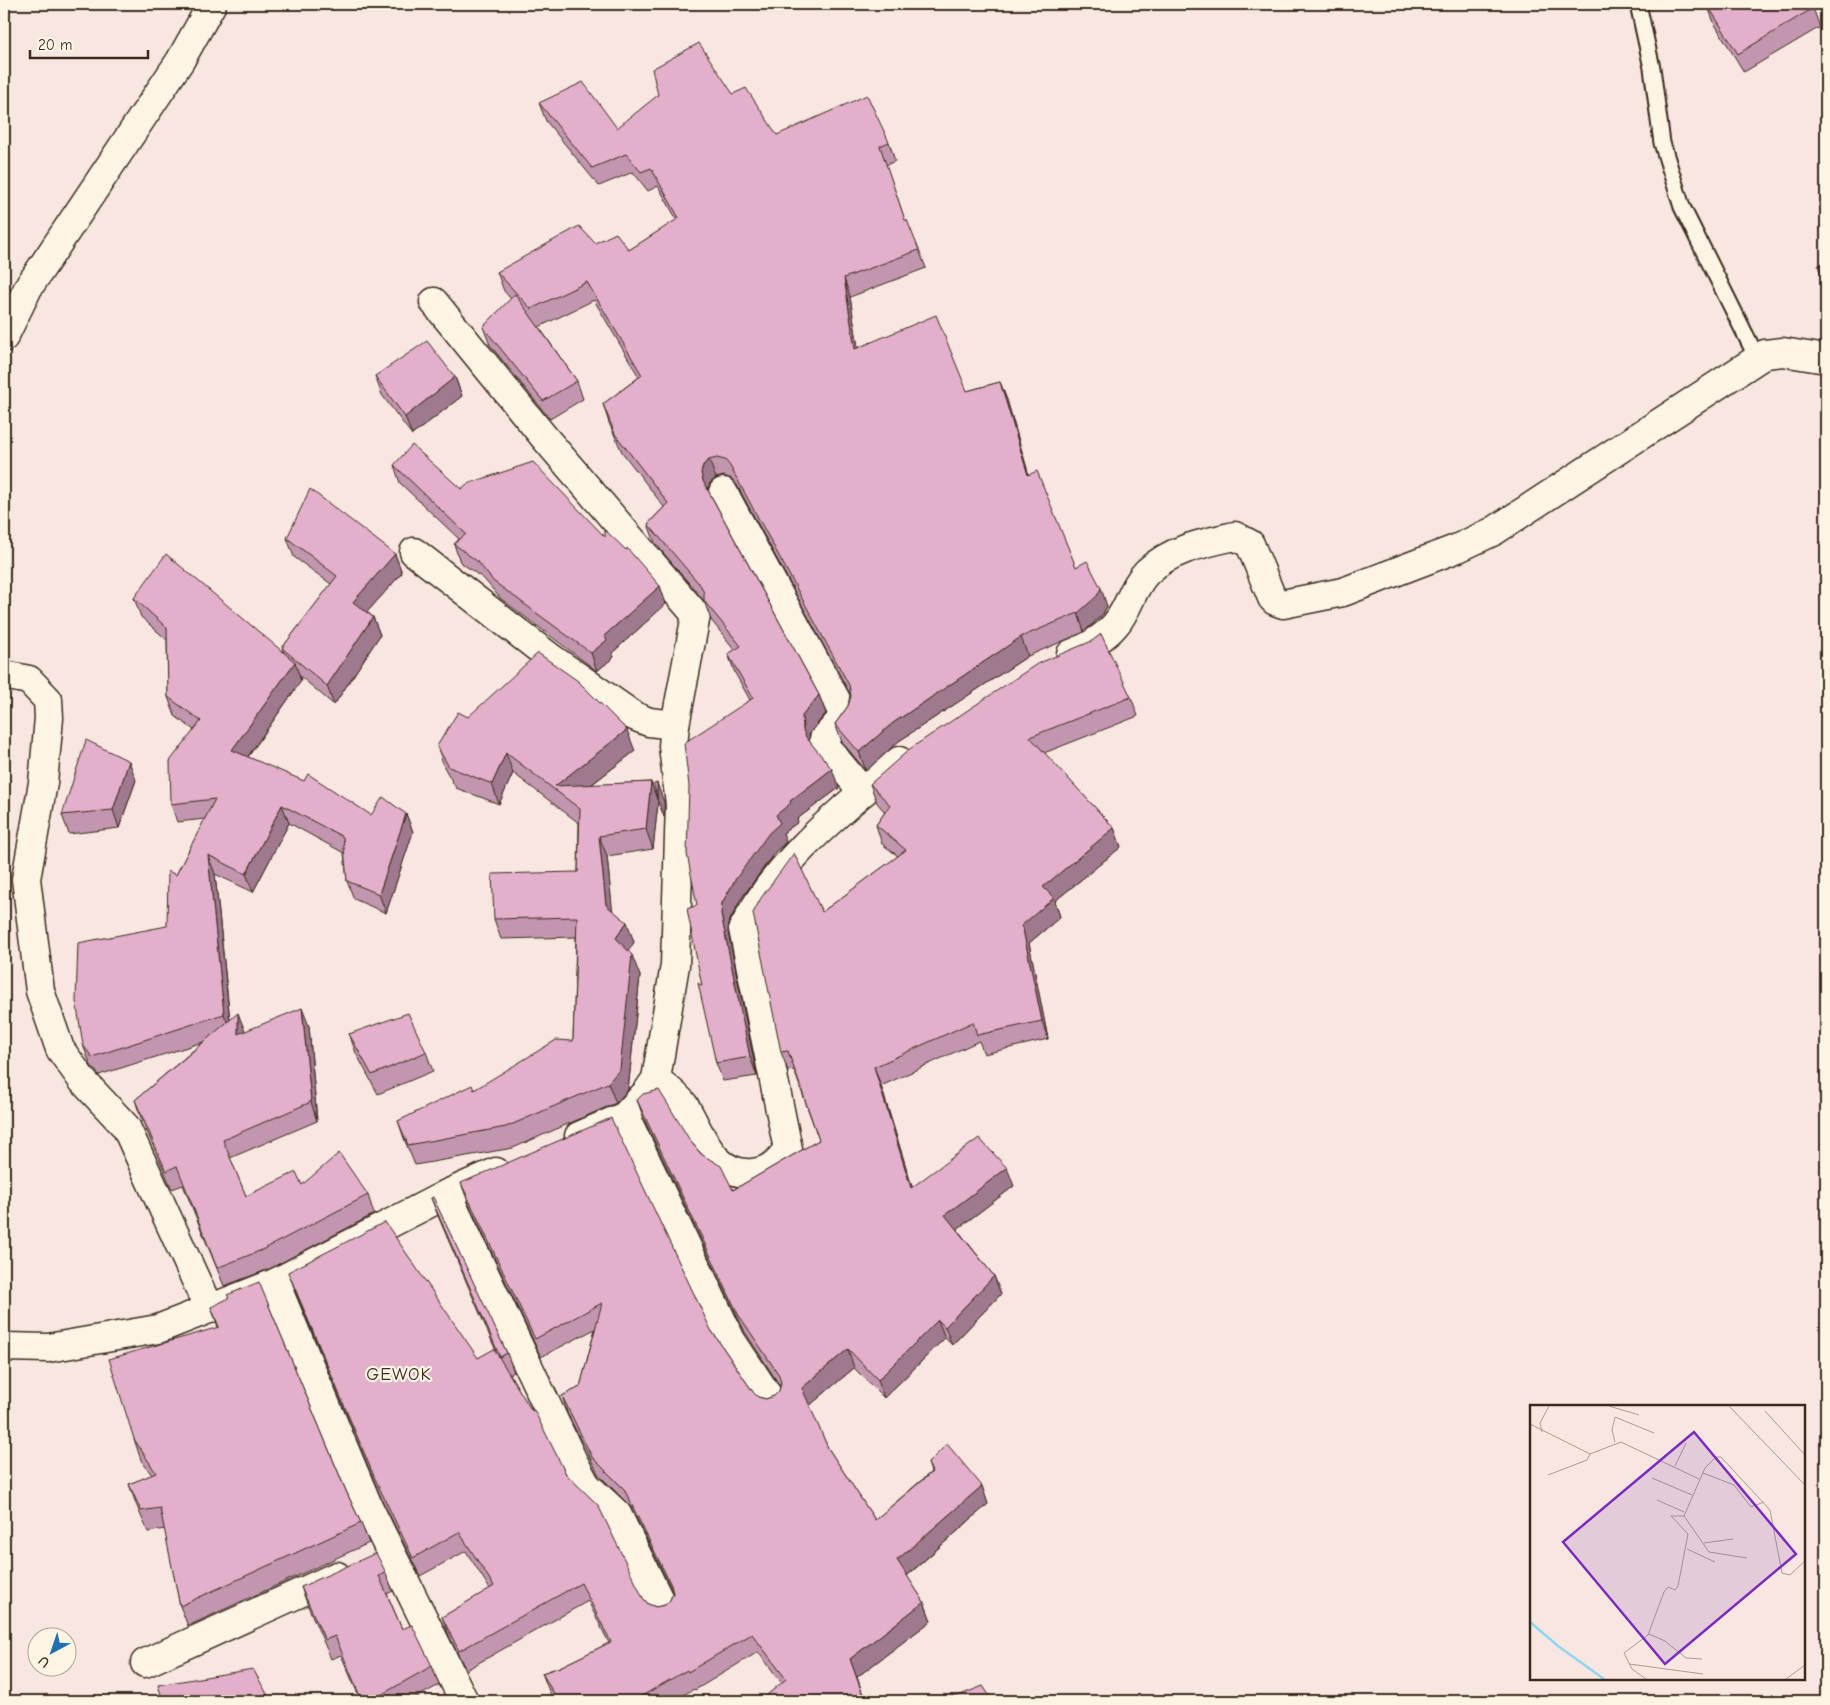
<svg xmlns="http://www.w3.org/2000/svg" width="1830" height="1705" font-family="'Comic Neue',sans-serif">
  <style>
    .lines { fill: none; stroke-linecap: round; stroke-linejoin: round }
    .service-casing { stroke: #3b2a1e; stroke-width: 19 }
    .minor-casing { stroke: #3b2a1e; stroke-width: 31 }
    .service { stroke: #fcf5e5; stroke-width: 15 }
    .minor { stroke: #fcf5e5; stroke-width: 28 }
    .wall { fill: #c396af; stroke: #3b2a1e }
    .shaded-wall { fill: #9f7a8e; stroke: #3b2a1e }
    .building { fill: #e3afcb; stroke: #3b2a1e }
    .labels { text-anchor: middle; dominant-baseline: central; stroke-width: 4.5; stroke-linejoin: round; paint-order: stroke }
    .quarter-label { font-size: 18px; letter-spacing: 1px; fill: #3b2a1e; stroke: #fcf5e5 }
    .inset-river { fill: none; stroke: #90d6f2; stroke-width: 2.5 }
    .inset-road { fill: none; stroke: #ac9b92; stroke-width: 1 }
    .view { fill: #7b2cbf; fill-opacity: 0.15; stroke: #7b2cbf; stroke-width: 2.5 }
    .inset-edge { fill: none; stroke: #3b2a1e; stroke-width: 2.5 }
  </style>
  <rect width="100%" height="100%" fill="#f7e7e0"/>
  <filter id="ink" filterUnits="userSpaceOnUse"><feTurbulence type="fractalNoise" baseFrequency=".02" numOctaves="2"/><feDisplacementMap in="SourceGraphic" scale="10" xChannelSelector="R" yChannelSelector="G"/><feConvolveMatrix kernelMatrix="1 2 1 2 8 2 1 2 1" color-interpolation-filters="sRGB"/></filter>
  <g filter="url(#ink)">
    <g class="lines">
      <g class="service-casing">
        <polyline id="service" points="1638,4 1652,68 1662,143 1682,207 1757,358"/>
      </g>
      <g class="minor-casing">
        <g id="minor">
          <path d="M434,302L544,437L696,615L675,725L673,746L680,804L675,965L656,1079C665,1087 677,1095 684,1105C701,1132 712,1176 752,1173C770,1171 778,1163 788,1149L743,929C777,860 841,811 899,761"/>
          <polyline points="4,337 28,288 180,61 212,4"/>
          <polyline points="723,492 842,711 840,721 824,739 825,746 863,792"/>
          <polyline points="414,552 551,658 634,716 649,722 675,725"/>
          <path d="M1071,654C1088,647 1103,639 1115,625C1129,609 1132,587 1147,572C1171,549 1204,543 1235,536L1250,544L1272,598L1275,601L1283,604L1343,592L1458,548L1494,531L1765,354L1783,352L1826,359"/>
          <polyline points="4,675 29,680 48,700 49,718 43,783 26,879 40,991 60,1049 83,1081 126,1127 209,1309"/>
          <polyline points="625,1116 731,1340 772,1402"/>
          <polyline points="579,1136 625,1116 647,1092 656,1079"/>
          <polyline points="447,1194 573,1461 586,1485 617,1514 664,1610"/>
          <polyline points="275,1283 368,1506 464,1701"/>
          <polyline points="4,1347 48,1348 158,1329 275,1283 447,1194 496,1172"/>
          <polyline points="145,1663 337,1576"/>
        </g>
      </g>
      <use href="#service" class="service"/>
      <use href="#minor" class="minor"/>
    </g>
    <g class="wall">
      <polygon points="1707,4 1813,8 1820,27 1744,72 1714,23"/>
      <polygon points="733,94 777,135 889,142 895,161 886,165 905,220 919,250 926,268 850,297 858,347 967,391 1000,382 1007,400 1029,475 1076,567 1107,606 1103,614 1084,632 1028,656 899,741 866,771 842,742 835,724 848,706 850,694 737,485 732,479 724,476 716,478 710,483 708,490 819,695 826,713 809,734 809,741 839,788 797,819 798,822 783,833 786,842 775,852 741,899 729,922 728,932 757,1076 723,1081 716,1063 702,986 697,905 750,700 735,673 728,654 735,650 711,620 704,601 655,543 648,524 664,507 622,452 609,423 603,404 639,377 594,300 539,327 577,381 583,399 550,419 490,345 483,327 511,299 504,291 497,272 595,243 629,250 677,220 658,186 648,191 633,172 599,186 546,121 539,103 617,128"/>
      <polygon points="1826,261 1826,288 1818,266"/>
      <polygon points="375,376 455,377 462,396 412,435 382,395"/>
      <polygon points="394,465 461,489 605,537 660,586 666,604 612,653 614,657 597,671 500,598 484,579 460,562 454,544 459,539 400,483"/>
      <polygon points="287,538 395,554 402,573 367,612 373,617 380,635 334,705 300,676 301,681 248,757 371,815 406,814 413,832 386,913 354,899 347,881 344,853 289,823 253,892 215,874 230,1020 245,1032 309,1026 317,1121 230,1158 246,1196 302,1185 368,1195 374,1214 269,1269 224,1286 183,1185 172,1189 141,1118 135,1100 203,1042 99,1075 90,1064 83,1045 167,926 176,875 205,819 177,822 171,804 194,730 175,716 168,697 167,640 141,617 134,598 284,653 282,648 331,584 294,557"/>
      <polygon points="1131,697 1138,716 1044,753 1114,828 1121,847 1055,901 1060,917 1029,943 1048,1039 984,1054 979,1041 881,1086 912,1187 1014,1186 957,1229 994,1276 1001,1294 952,1345 945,1338 884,1398 854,1368 809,1406 828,1448 875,1520 931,1472 928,1463 982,1486 988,1504 907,1576 924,1602 931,1621 857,1677 865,1701 760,1701 782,1683 758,1652 695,1690 694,1689 672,1701 554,1701 549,1691 542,1673 560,1667 609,1643 588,1601 466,1670 449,1636 442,1617 490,1589 466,1551 420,1576 382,1500 295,1290 288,1272 478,1358 496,1351 438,1216 431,1198 507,1353 514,1372 510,1374 566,1474 643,1598 648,1604 656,1607 665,1605 670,1600 673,1592 631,1507 599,1475 568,1415 562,1396 580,1387 595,1329 541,1357 468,1202 461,1183 711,1330 753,1392 758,1397 766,1399 774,1396 779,1391 780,1386 745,1332 644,1119 637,1100 691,1142 733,1190 819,1140 794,1070 788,1071 781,1052 822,912 898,856 882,844 876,825 885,812 877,803 870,784"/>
      <polygon points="468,717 635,751 591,785 651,782 658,802 653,849 607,856 612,909 634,942 628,951 640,976 628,1090 616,1103 513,1148 415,1165 405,1141 398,1121 474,1090 573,1041 576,937 501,939 494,919 578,872 579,823 513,773 499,804 456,788 444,767 437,746"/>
      <polygon points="136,780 119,828 69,834 62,815"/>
      <polygon points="349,1034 426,1052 433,1071 378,1094 356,1053"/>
      <polygon points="211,1307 346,1491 361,1523 369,1543 188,1626 180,1606 165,1529 148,1532 136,1504 129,1484 152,1475 141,1460 134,1439 218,1327"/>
      <polygon points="386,1573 393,1591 387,1594 402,1629 432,1666 439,1685 410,1701 361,1701 341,1655 331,1659 308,1606 301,1587"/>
    </g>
    <g class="shaded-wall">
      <polygon points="844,278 850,297 861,367 855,349"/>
      <polygon points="455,377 462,396 412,435 405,417"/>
      <polygon points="1000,382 1007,400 1034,494 1028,475"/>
      <polygon points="709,460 716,478 710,483 707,491 703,481 701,473 703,465"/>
      <polygon points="395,554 402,573 360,620 353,602"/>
      <polygon points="660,586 666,604 612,653 614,657 597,671 591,653 604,636"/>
      <polygon points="1101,588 1107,606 1103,614 1084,632 1078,613"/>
      <polygon points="373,617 380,635 334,705 327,686"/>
      <polygon points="1021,637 1028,656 899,741 866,771 859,752 893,723"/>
      <polygon points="295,662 301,681 239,769 232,750"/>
      <polygon points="819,695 826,713 809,734 810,748 803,730 802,716"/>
      <polygon points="627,730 635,751 570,801 555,786"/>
      <polygon points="506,753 513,773 499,804 492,784"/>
      <polygon points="129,761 136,780 119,828 113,810"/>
      <polygon points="832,769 839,788 797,819 798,822 783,833 786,842 775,852 741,899 729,922 728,932 757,1076 750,1057 721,914 722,903 735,880 776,815 790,801"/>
      <polygon points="651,782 658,802 653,849 646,829"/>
      <polygon points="657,783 664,802 664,817 657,799"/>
      <polygon points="282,805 289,823 253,892 246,874"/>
      <polygon points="406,814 413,832 386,913 379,894"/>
      <polygon points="1114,828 1121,847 1055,901 1060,917 1029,943 1048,1039 1042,1021 1022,925 1043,887"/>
      <polygon points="599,836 607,856 614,925 606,905"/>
      <polygon points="208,855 215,874 231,1033 224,1014"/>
      <polygon points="627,922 634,942 624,959 616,938"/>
      <polygon points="632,955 640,976 628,1090 616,1103 608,1083"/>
      <polygon points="302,1008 309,1026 317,1121 311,1102"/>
      <polygon points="238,1013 245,1031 245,1053 238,1034"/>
      <polygon points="874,1067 881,1086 918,1206 911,1188"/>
      <polygon points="1007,1168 1014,1186 952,1233 945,1215"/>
      <polygon points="994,1276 1001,1294 952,1345 945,1327"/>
      <polygon points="938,1320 945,1338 884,1398 878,1380"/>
      <polygon points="848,1349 854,1368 808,1407 802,1388"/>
      <polygon points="982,1486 988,1504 903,1579 897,1560"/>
      <polygon points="924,1602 931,1621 857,1677 865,1701 850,1659"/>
    </g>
    <g class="building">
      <polygon points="1707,4 1810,4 1813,8 1738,54"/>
      <polygon points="699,43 733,94 746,88 777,135 867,95 889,142 880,146 905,220 907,220 919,250 844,278 855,349 936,315 967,391 1000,382 1028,475 1037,471 1076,567 1087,561 1101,588 1097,596 1078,613 1021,637 893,723 859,752 835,724 848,706 851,696 849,685 730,466 725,460 717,458 709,460 703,465 701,473 703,481 819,695 802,716 803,730 806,737 832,769 790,801 791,803 776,815 780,823 769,833 735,880 722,903 721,914 750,1057 716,1063 698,983 702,986 687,909 697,905 687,854 689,786 684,743 753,698 728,654 741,646 704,601 704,593 701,586 648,524 668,503 615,434 603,404 642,375 587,282 531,309 497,272 579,226 595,243 616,233 629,250 679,218 651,168 641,172 626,154 592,168 539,103 583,82 617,128 658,95 652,69"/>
      <polygon points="1826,261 1826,278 1818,266"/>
      <polygon points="515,294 577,381 543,401 483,327"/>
      <polygon points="427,341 455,377 405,417 375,376"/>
      <polygon points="412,445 461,489 467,484 533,462 605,537 605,530 626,550 627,548 660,586 604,636 607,640 591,653 493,581 478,562 454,544 466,534 394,465"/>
      <polygon points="310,489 395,554 353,602 373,617 327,686 282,648 337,576 287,538"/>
      <polygon points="166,554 295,662 232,750 304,781 308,774 371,815 383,797 406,814 379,894 347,881 343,837 282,805 246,874 208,855 224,1014 92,1057 83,1045 76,1001 78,943 167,926 168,871 176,875 215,799 171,804 170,761 201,721 168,697 167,628 134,598"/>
      <polygon points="1101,634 1131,697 1030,737 1114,828 1043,887 1054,898 1022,925 1042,1021 977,1035 973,1022 874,1067 911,1188 979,1138 1007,1168 945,1215 994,1276 945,1327 938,1320 878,1380 848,1349 802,1388 828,1448 875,1520 932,1472 928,1463 947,1444 982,1486 897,1560 924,1602 850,1659 865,1701 760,1701 786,1679 752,1634 688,1672 687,1670 633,1701 558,1701 542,1673 560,1667 611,1642 581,1583 459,1651 442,1617 494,1586 459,1532 413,1558 376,1481 288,1272 385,1222 478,1358 494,1349 532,1411 534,1410 566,1474 598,1505 643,1598 648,1604 656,1607 665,1605 670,1600 673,1593 671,1585 624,1489 592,1457 562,1396 580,1387 602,1303 535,1339 461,1183 611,1118 711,1330 753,1392 758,1397 766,1399 774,1396 779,1391 781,1383 779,1375 738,1314 637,1100 643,1094 659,1090 691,1142 701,1154 721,1166 733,1190 819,1140 788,1051 781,1052 753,913 761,898 794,853 822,912 906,850 876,825 890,805 870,784 911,748 1037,664 1092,641"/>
      <polygon points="538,653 578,681 627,730 555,786 651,782 646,829 599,836 606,905 627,922 616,938 632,955 620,1069 608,1083 506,1127 408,1145 398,1121 472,1085 474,1090 556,1040 573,1041 577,917 494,919 492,874 578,872 580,809 506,753 492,784 449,767 437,746 458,712 468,717"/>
      <polygon points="86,740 129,761 113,810 62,815"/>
      <polygon points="657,783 657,799 654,784"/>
      <polygon points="302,1008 311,1102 223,1140 246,1196 296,1172 302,1185 339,1153 368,1195 262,1250 217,1268 177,1166 166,1171 135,1100 238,1013 238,1034"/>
      <polygon points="408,1013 426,1052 372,1075 349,1034"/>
      <polygon points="433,1197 507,1353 500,1357 431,1198"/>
      <polygon points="259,1282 346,1491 361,1523 180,1606 160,1508 141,1511 129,1484 156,1473 134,1439 109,1359 219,1327 211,1307 229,1298 227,1295"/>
      <polygon points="376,1553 386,1573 379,1576 402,1629 412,1625 432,1666 370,1701 362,1701 335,1636 325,1640 301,1587"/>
      <polygon points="253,1669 271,1701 163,1701 158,1685"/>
      <polygon points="983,1686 993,1701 945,1701"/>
    </g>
  </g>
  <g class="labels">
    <g class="quarter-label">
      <text x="399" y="1374">GEWOK</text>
    </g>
  </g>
  <g transform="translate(1530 1405)">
    <rect width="275" height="275" fill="#f7e7e0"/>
    <path class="inset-river" d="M0,217L28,241L74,274"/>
    <path class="inset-road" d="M79,1L109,10M199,1L275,80M235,6L275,50M0,19L60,49L91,37L169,74M12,27L10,18L19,1M85,37L82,25L85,12L124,28M145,61L156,38M173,68L204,80L221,102L234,97M18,70L57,55L60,49M122,73L162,90M127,95L154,107M154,111L175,63L186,52H191L240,105L252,168L260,170L275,156M174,138L203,134M157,144L185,157M119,229L135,236L156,253L172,254M99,259L173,269M116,274L102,264L94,248L118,230L134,187L138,182L145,185L148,181L158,129L141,111H154L179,147L217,153M256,274L275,260"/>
    <path class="view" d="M164,27L266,149L135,259L33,137Z"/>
    <rect width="275" height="275" class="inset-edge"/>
  </g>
  <rect width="1830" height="1705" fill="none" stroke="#fcf5e5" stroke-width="20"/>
  <rect x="10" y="10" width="1810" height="1685" fill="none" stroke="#3b2a1e" stroke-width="2" filter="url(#ink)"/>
  <g transform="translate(52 1652) rotate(220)"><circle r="24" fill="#fcf5e5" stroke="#afa495"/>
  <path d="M0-4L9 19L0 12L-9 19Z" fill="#1f6fb2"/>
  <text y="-8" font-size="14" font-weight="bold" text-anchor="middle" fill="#3b2a1e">U</text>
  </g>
  <path d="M30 50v8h118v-8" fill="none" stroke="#3b2a1e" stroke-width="2.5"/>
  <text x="38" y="50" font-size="15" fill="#3b2a1e" stroke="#fcf5e5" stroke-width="4" paint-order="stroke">20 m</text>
</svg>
